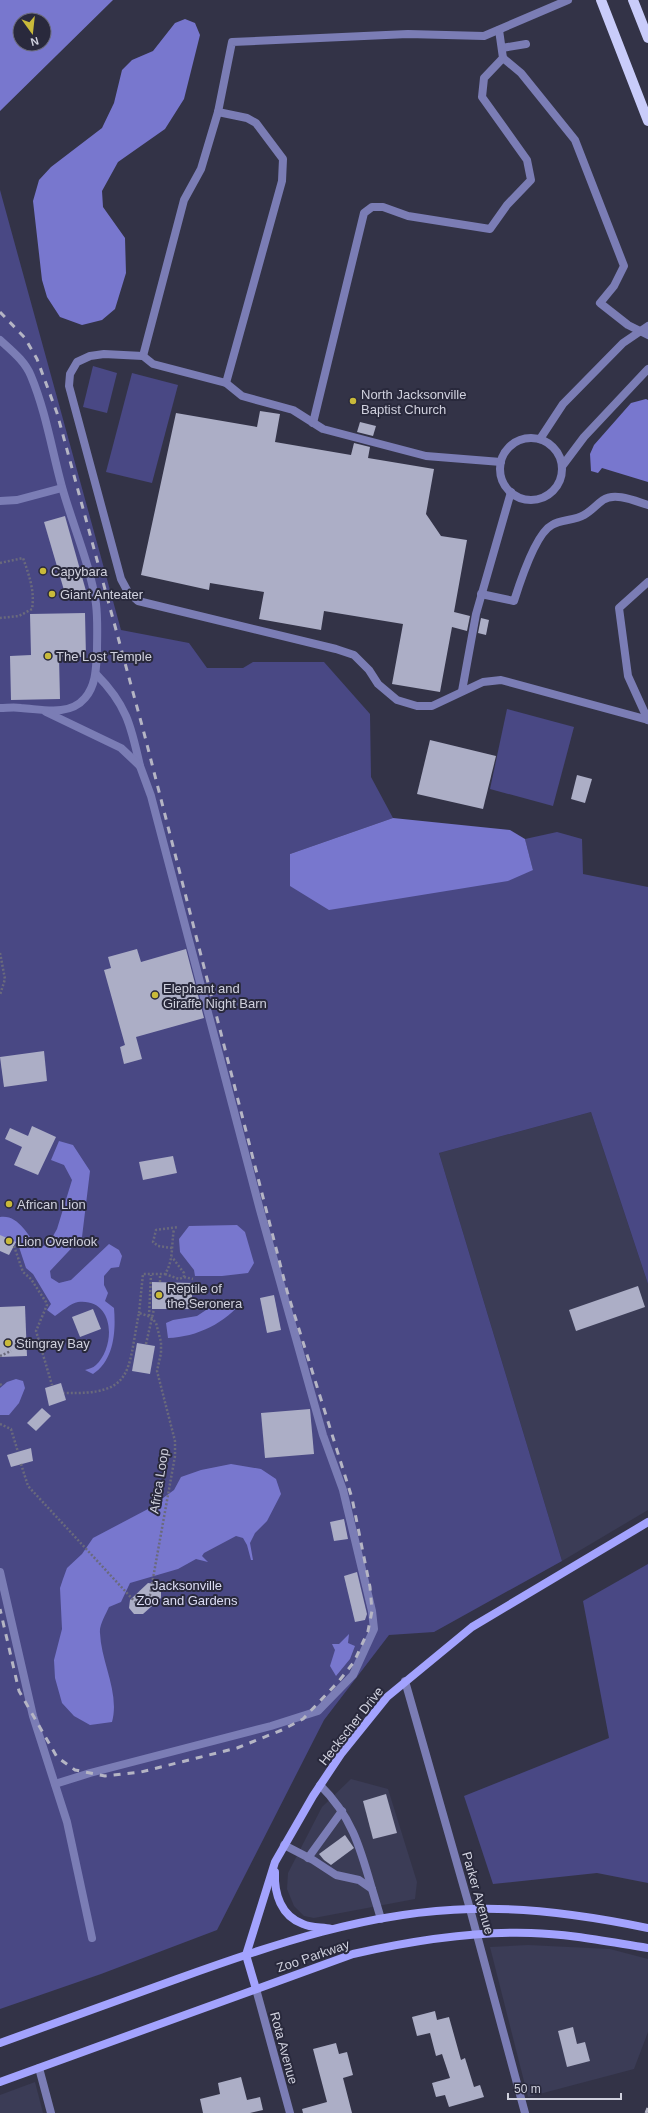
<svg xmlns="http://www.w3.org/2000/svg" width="648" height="2113" font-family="Helvetica,sans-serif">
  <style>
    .built { fill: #3b3c56 }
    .green { fill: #494884 }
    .water { fill: #7877ce; fill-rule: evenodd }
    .building { fill: #acaec6 }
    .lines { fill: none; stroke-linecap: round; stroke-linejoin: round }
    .path { stroke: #6a6a7c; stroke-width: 2.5; stroke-dasharray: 2 2; stroke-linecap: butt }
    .lane { stroke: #7b7db5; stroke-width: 8 }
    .street { stroke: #7b7db5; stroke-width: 8 }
    .secondary { stroke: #a3a3fe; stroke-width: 8 }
    .primary { stroke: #c9ccfa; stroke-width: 10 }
    .rail { stroke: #b5b5c4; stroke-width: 3; stroke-dasharray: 7 7; stroke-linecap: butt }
    .poi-dot { fill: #c9ba3a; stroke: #29293c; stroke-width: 1.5 }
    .labels { text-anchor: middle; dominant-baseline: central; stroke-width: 4; stroke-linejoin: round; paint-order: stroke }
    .poi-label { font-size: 13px; fill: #d0d1de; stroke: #29293c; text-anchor: start }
    .street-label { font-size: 13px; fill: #d0d1de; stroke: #29293c }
    .park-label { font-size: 13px; fill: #dbdcf4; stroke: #29293c }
  </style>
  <rect width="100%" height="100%" fill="#333347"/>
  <g class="built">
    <polygon points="591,1112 648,1284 648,1510 562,1561 439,1153"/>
    <polygon points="351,1779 388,1789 417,1882 415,1899 314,1918 304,1916 294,1906 287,1889 288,1873 322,1807"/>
    <polygon points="528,1945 610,1949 648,1959 648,2032 634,2069 528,2097 490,1947"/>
    <polygon points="35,2082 43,2113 0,2113 0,2095"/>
  </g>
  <g class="green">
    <polygon points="0,190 121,630 189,643 207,668 243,668 253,662 324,662 370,714 371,777 393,818 290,854 533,870 525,839 557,832 582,839 583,874 648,887 648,1284 591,1112 439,1153 562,1561 434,1632 389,1635 324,1720 217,1930 101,1974 0,2009"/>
    <polygon points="93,366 117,373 107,413 83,407"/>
    <polygon points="132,373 178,385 152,483 106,472"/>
    <polygon points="507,709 574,727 553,806 490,789"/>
    <polygon points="648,1564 648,1883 597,1873 493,1884 464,1796 609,1738 583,1601"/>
  </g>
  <g class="water">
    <path d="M0,0H113L0,111ZM20,20H44V44H20Z"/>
    <polygon points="185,19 195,23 200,35 184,99 165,129 118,162 102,191 103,207 125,238 126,273 115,309 102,320 82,325 60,317 47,297 42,280 33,201 39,180 51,167 102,128 114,103 122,70 132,60 153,51 175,23"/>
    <polygon points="646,399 648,400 648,482 602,468 598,473 591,471 590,454 594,445 631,403"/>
    <polygon points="393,818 510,830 525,839 533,870 508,881 329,910 290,886 290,854"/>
    <path d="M59,1141L73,1145L90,1171L82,1237L50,1271L51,1278L59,1283L71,1280L109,1244L119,1250L122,1256L119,1267L111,1268L104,1276V1285L108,1293L105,1301L114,1308C116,1332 114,1360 93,1374L85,1370C88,1369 93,1368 96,1365C116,1346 115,1298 78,1302C71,1303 61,1312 55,1316L47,1310L51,1304L33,1274L26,1268L18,1244L0,1236V1217C18,1214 28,1235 37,1247L48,1245L57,1229L72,1180L64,1165L51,1160Z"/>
    <polygon points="237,1225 245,1232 254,1263 248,1273 222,1276 195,1276 194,1270 180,1252 179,1239 189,1226"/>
    <path d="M243,1300C226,1323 197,1337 168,1338L166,1323L173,1320L197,1316L215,1304Z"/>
    <polygon points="16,1379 23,1381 25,1388 19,1403 9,1415 0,1415 0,1388 7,1382"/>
    <path d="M231,1464L261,1469L276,1479L281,1494L267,1521L255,1533L250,1543L253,1560H251L247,1545L243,1538L236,1536L204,1553L202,1556L208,1562L196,1559L178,1569L130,1583L121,1602L109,1607C106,1614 99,1625 100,1633C101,1662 120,1693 112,1722L90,1725L74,1716L62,1703L55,1678L54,1660L62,1629L60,1588L63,1579L67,1568L82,1554L93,1538L148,1509L174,1490L181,1477L201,1470Z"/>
    <polygon points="349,1634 348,1643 355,1646 350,1659 336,1676 330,1666 335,1650 332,1644 339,1644"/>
  </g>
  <g class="building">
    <polygon points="260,411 280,414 275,442 351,455 354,443 370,447 368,458 434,469 426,514 441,536 467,540 454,612 470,616 467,631 452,627 440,692 392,684 403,624 324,611 321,630 259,619 264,592 210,583 209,590 141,575 176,413 257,427"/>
    <polygon points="360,422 376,426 373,436 357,432"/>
    <polygon points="65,516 86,591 66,597 44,522"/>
    <polygon points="85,613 86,657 59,657 60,699 11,700 10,656 31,655 30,614"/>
    <polygon points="481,618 489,620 486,635 478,633"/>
    <polygon points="430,740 496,756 483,809 417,794"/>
    <polygon points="577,775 592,779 585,803 571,799"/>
    <polygon points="137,949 141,962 186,949 204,1018 136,1037 142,1059 124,1064 120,1047 125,1045 104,970 111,968 108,957"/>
    <polygon points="44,1051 47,1081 4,1087 0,1057"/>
    <polygon points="32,1126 56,1137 38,1175 14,1165 22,1147 5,1139 10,1128 28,1136"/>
    <polygon points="173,1156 177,1173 143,1180 139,1162"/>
    <polygon points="0,1235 16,1242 9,1255 0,1251"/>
    <polygon points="152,1282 192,1283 192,1309 152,1309"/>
    <polygon points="638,1286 645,1307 576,1331 569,1310"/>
    <polygon points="274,1295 281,1330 267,1333 260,1298"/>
    <polygon points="25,1306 27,1356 0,1357 0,1307"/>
    <polygon points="93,1309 101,1329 80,1337 72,1317"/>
    <polygon points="137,1343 155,1346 150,1374 132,1371"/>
    <polygon points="61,1383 66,1400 49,1406 45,1388"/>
    <polygon points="42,1408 51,1416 36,1431 27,1423"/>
    <polygon points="310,1409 314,1454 265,1458 261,1413"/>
    <polygon points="31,1448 33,1461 11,1467 7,1455"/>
    <polygon points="344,1519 348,1539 334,1541 330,1522"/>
    <polygon points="357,1572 367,1614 365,1620 355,1622 344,1576"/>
    <polygon points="148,1583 155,1584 161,1590 161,1598 143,1614 134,1614 129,1608 130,1600"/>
    <polygon points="386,1794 397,1833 373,1839 363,1801"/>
    <polygon points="345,1835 354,1848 331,1865 324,1860 319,1854"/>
    <polygon points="435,2011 437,2020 449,2017 461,2060 465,2058 474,2087 480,2085 484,2097 449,2107 445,2095 436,2097 432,2083 450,2078 442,2054 436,2056 430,2033 417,2036 412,2017"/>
    <polygon points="573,2027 577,2044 585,2042 590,2061 567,2067 558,2031"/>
    <polygon points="336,2043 339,2054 347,2052 353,2075 343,2078 352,2113 303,2113 302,2109 327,2102 313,2049"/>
    <polygon points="241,2077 247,2100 260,2097 263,2110 250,2113 203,2113 200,2099 220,2094 218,2083"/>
  </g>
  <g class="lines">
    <g class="path">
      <path d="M0,563L23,558C29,575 35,591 32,609L19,616L0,618"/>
      <polyline points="0,953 5,979 0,995"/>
      <polyline points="14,1246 23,1272 31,1279 46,1302 47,1305 36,1331 52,1385"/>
      <polyline points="172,1248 158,1246 153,1242 156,1230 178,1227"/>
      <polyline points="165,1274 179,1279 184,1277 184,1273 172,1257"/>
      <polyline points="184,1277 193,1279"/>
      <polyline points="160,1282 160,1275"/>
      <path d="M139,1313L143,1274H165C174,1260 171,1245 174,1229"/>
      <polyline points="149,1316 151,1275"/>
      <polyline points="146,1344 154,1309"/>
      <polyline points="0,1356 11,1351"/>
      <polyline points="0,1384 3,1386"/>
      <polyline points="0,1424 11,1429 18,1452"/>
      <path d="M21,1464L28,1486L138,1605L150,1595L175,1456V1441L157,1371L161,1353V1342L156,1323L151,1317L139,1313C127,1372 135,1395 64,1393"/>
    </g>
    <g class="lane">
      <polyline points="502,48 526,44"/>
      <polyline points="503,58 521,73 575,140 624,266 614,286 600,303 628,325 648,335"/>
      <polyline points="218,112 247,118 256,123 283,159 282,181 226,383"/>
      <path d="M0,340C12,351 25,361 31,376C46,412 52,451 62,487C73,526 90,564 96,604C98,620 97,636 97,652C96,669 96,685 85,698C69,717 41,709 21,708C14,707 7,708 0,708"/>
      <polyline points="143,356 184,200 201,169 218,112 232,42 408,34 484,36 568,0"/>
      <polyline points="313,423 364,213 372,207 383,207 408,216 490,229 507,205 531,180 527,160 482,97 484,78 503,58 499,30"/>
      <circle cx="531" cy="469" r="31"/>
      <polyline points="540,439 563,404 623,343 648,326"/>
      <polyline points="501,462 426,456 323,429 293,410 242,396 226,383 153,364 143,356 104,354 90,356 77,362 70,374 69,386 121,579 128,592 138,601 336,649 354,655 369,670 378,684 397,700 417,706 432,706 483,682 501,680 648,720"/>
      <polyline points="563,465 584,437 648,369"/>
      <polyline points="0,501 17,500 62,488"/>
      <polyline points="648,582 619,608 628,676 648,720"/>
      <path d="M481,594L514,601C520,582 536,533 552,525C561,519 574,521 584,515C591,511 596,505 603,500C615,492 635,501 648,505"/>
      <path d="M96,674C126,704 131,725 140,766"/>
      <polyline points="462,691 476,614 511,492"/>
      <polyline points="46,712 121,748 140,766 151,796 260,1210 323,1435 343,1490 372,1611 374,1629 353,1675 318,1711 271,1726 90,1773 55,1784"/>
      <polyline points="0,1572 33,1716 67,1822 92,1938"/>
      <path d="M320,1785C352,1817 360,1847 372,1889"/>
      <polyline points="284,1845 313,1860 336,1875 359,1880 372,1889 381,1919"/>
      <polyline points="308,1858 342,1811"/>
    </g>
    <g class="street">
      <polyline points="405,1681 470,1909 525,2113"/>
      <polyline points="256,1989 290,2113"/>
      <polyline points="39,2068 51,2113"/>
    </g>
    <g class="secondary">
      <path d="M275,1872C274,1894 281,1916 303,1924C311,1928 322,1927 331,1929"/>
      <polyline points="256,1989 246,1955 275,1862 313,1796 341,1754 387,1697 472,1627 648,1522"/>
      <path d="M0,2043C59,2022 118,2000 177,1979C271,1945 370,1911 471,1909C531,1907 590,1916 648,1928"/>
      <path d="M0,2082L353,1954C411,1941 471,1931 531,1933C570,1934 609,1942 648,1948"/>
    </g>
    <g class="primary">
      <polyline points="601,0 648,121"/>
      <polyline points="633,0 648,38"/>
    </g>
    <g class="rail">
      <polyline points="0,312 25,338 37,359 57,413 143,729 287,1291 352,1498 370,1587 372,1611 368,1631 354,1662 339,1681 303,1719 282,1730 237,1748 141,1772 105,1776 75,1770 57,1757 19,1691 0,1609"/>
      <polyline points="646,2113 648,2108"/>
    </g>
  </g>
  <g class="poi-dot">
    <circle cx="353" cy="401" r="4"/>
    <circle cx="43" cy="571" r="4"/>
    <circle cx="52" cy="594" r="4"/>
    <circle cx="48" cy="656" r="4"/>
    <circle cx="155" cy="995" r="4"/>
    <circle cx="9" cy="1204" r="4"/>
    <circle cx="9" cy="1241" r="4"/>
    <circle cx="159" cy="1295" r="4"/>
    <circle cx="8" cy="1343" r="4"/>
  </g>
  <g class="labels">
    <g class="poi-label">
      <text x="361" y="394">North Jacksonville<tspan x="361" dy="15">Baptist Church</tspan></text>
      <text x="51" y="571">Capybara</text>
      <text x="60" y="594">Giant Anteater</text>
      <text x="56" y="656">The Lost Temple</text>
      <text x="163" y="988">Elephant and<tspan x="163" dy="15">Giraffe Night Barn</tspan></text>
      <text x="17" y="1204">African Lion</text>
      <text x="17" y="1241">Lion Overlook</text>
      <text x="167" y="1288">Reptile of<tspan x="167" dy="15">the Seronera</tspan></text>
      <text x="16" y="1343">Stingray Bay</text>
    </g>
    <g class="street-label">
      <text transform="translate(159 1481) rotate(-81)">Africa Loop</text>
      <text transform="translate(351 1726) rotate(-52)">Heckscher Drive</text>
      <text transform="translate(478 1893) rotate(74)">Parker Avenue</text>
      <text transform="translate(313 1956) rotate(-19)">Zoo Parkway</text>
      <text transform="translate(284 2048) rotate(75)">Rota Avenue</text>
    </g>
    <g class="park-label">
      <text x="187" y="1585">Jacksonville<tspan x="187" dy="15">Zoo and Gardens</tspan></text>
    </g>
  </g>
  <g transform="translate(32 32) rotate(165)"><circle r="19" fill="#29293c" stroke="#6c6c7d"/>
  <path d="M0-3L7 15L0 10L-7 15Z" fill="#c9ba3a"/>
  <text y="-6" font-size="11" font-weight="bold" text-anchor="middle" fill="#d0d1de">N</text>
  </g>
  <path d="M508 2093v6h113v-6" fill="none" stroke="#d0d1de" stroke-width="2"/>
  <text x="514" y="2093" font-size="12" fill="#d0d1de" stroke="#29293c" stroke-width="3" paint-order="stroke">50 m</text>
</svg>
